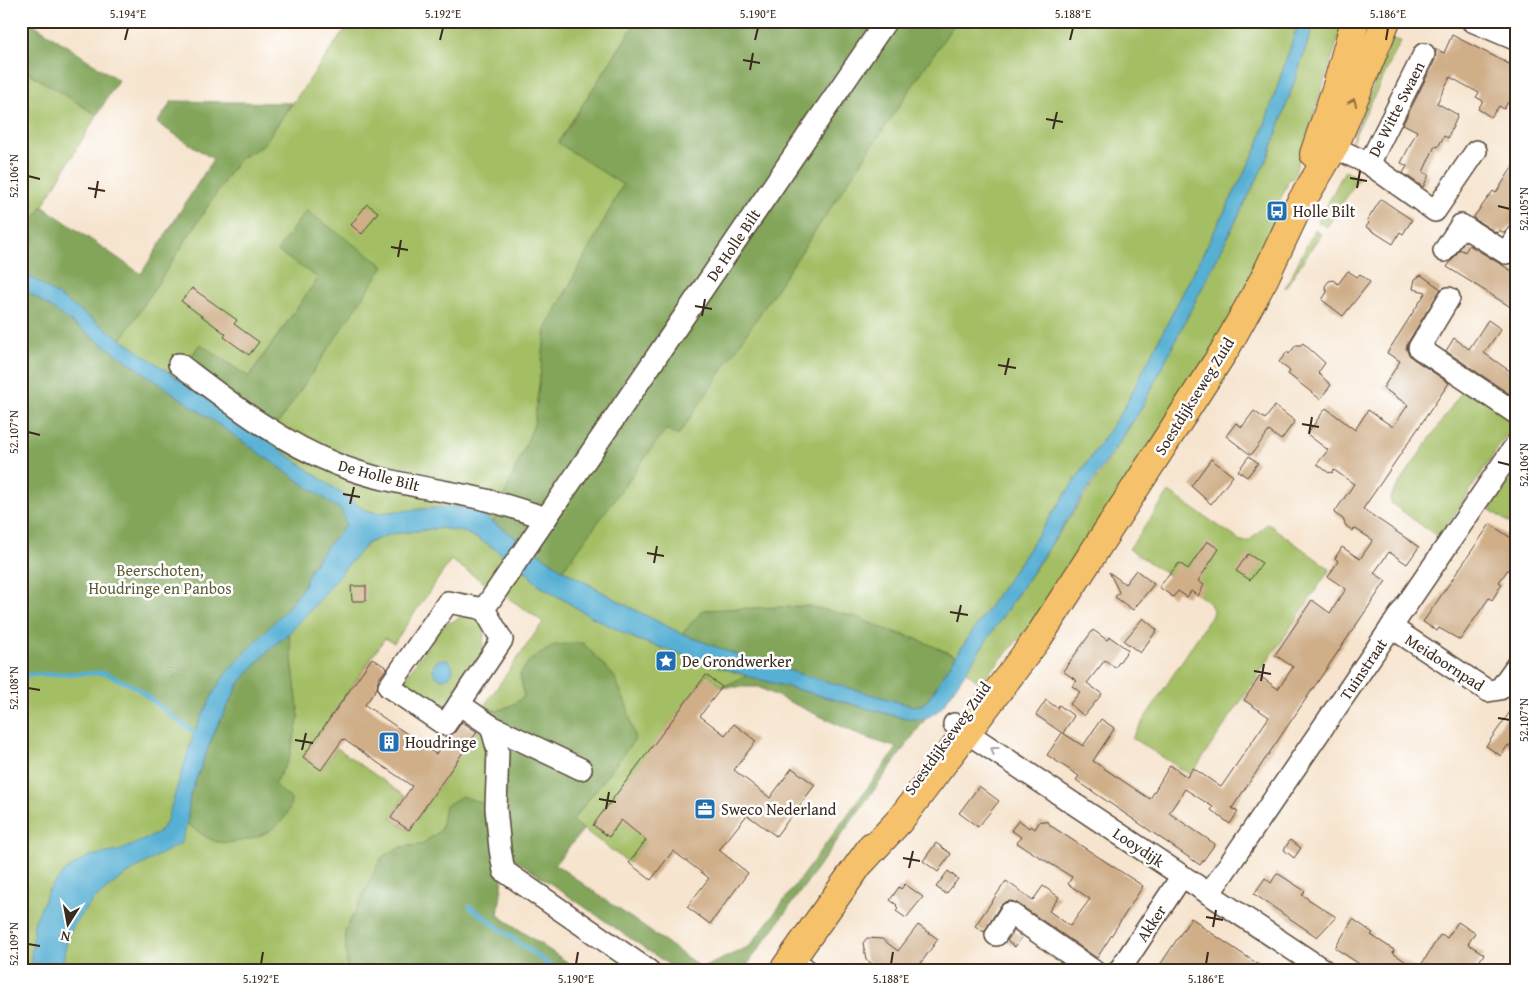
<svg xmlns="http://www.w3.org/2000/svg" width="1538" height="992" font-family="'Gentium Book Plus',serif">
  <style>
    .green { fill: #a3be64; stroke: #6f7441; fill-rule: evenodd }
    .forest { fill: #82a55a; stroke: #5e683c }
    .water { fill: #56b0d4; stroke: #486d79 }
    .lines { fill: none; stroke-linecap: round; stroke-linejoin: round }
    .stream { stroke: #56b0d4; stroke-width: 4.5 }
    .building { fill: #cfae88 }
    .minor-casing { stroke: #574638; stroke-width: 24 }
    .major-casing { stroke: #574638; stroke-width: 30 }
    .minor { stroke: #fff; stroke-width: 21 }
    .major { stroke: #f5c16b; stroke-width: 28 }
    .oneway { stroke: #8f6e41 }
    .oneway2 { stroke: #a79f9a }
    .ticks { fill: none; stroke: #3b2a1e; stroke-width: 2 }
    .labels { text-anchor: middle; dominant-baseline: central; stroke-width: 5; stroke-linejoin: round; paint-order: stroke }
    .street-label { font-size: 16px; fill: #3b2a1e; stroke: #fff }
    .poi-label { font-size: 16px; fill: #3b2a1e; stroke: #fff; text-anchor: start }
    .park-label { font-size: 16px; fill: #5f5e36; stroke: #fff }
    .neatline { fill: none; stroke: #3b2a1e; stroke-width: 2 }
    .ticks-label { font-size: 12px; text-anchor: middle; fill: #3b2a1e }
  </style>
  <rect width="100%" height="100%" fill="#fff"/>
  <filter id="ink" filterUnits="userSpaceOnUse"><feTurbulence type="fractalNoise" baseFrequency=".02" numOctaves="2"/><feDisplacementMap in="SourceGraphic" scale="10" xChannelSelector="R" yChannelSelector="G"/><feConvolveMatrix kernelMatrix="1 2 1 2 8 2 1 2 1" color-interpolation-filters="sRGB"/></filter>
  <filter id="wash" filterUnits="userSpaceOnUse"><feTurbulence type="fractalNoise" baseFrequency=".0096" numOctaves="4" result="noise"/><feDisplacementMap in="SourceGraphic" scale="20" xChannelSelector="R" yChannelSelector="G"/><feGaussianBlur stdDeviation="1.12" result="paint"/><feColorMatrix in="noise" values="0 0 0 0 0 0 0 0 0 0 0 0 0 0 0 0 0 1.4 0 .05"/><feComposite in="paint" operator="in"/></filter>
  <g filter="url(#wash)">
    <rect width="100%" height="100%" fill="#f6e4ce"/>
    <g class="green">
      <polygon points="351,21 637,21 558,142 623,185 546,329 534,425 493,522 481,514 448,507 377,513 363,509 267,440 318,278 248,377 200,344 176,378 121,340 238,160 263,145"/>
      <polygon points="956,21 1299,21 1257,148 1124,408 956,656 914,638 808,606 703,610 682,634 631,608 563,570 666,428 678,435"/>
      <polygon points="1315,21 1344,21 1293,179 1290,178 1274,214 1278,216 1258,272 1226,330 1031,625 980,683 965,671 1101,472 1141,409 1270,153"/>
      <polygon points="1392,39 1401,41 1350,145"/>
      <polygon points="21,68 97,115 21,242"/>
      <polygon points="1345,170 1359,178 1327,227 1318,222"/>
      <polygon points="1315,229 1321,234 1285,288"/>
      <path d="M21,321L291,630L317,603L346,567L368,543L391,534L441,528L464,532L486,543L508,558L489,586L451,560L394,643L385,638L303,757L321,770L337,748L405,796L391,818L409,830L477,731L491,726L496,808L445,806L441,830L421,845L401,847L519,971H21ZM289,635L299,717L289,759L274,784Z"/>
      <polygon points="1465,387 1516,420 1439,538 1391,503 1390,497"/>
      <polygon points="1517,470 1517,522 1514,526 1490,510"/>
      <polygon points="1169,492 1241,541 1249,541 1267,523 1330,569 1191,775 1132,738 1212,615 1213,610 1209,602 1129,549"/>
      <polygon points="523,568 537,584 590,616 638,640 747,676 722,687 707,674 594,825 609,836 621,820 631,828 660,821 629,863 572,821 635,739 520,674 524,697 512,705 497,711 484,706 543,622 504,595"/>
      <path d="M469,615C495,622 480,634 484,650L446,706L437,707L407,686L405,678L443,625C454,623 458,616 469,615Z"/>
    </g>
    <g class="forest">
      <polygon points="21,21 29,21 118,80 97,115 21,68"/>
      <polygon points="637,21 956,21 678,436 666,429 563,570 493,522 534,425 546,329 623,185 558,143"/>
      <polygon points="172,101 292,103 263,145 238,160 121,340 21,270 21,241 42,206 141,274 213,159 157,123"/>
      <polygon points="306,210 384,266 267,440 176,378 200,344 249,377 318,278 277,251"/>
      <polygon points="21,287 343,511 346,525 327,546 311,567 304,585 291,604 214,692 194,733 135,687 105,673 21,675"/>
      <polygon points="808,606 856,617 887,630 914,638 956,656 927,701 921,705 912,706 748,659 682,634 703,610"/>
      <path d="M289,633L299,717L289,759L274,784L291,799C291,830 244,846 218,842C210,841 195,829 187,824L190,795L215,730L240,682L271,648Z"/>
      <polygon points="583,643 614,676 627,706 635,739 572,821 583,830 555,864 702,968 750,946 897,748 864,737 758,687 722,687 747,676 907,719 926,718 743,971 678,971 500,849 504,871 498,915 580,971 347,971 345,931 382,857 401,847 421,845 441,830 445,806 462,796 496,808 498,751 477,716 484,706 497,711 512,705 524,697 520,674 529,661 554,645"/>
    </g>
    <g class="water">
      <path d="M1299,21H1315L1270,153L1141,409L942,707C931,718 922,720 907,719L747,676L638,640L590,616L537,584L523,568L486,543L464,532L441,528L391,534L368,543L346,567L317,603L289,633L271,648L240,682L215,730L190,795L187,824L181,843C143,864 85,893 69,936C65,947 63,959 62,971H33L31,958L34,923L49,889L65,871L89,856L119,851L157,834L166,823L194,733L214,692L226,673L291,604L304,585L311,568L327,546L346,525L342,511L21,287V270L267,440L363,509L377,513L448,507L464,508L481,514L563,570L631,608L682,634L748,659L912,706L921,705L927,701L956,656L1124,408L1257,148Z"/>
      <circle cx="443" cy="669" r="10"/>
    </g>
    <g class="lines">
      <g class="stream">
        <polyline points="21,675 105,673 135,687 194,733"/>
        <polyline points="470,907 558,971"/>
      </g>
    </g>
    <g id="blocks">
      <g class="building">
        <polygon points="1452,35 1517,68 1517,107 1508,102 1504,109 1499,106 1491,117 1478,109 1483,101 1476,97 1479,93 1450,77 1437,103 1458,115 1448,138 1444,136 1438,147 1435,146 1423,172 1429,175 1423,187 1403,173 1407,166 1401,163 1417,131 1403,124 1435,60 1436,49 1444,53"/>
        <polygon points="1517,160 1517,219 1504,233 1499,230 1497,233 1473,218 1493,191 1496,193"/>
        <polygon points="1381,199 1412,220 1403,234 1400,232 1393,244 1366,227 1369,223 1367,221"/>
        <polygon points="367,204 378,212 362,234 351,225"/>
        <polygon points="1469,245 1517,274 1517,311 1447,267 1460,249 1465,252"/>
        <polygon points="1348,271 1357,277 1360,274 1370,282 1343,316 1322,300 1327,292 1325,286 1329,281 1333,280 1338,284"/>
        <polygon points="1421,275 1441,289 1408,342 1406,348 1408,353 1412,358 1449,383 1363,509 1419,547 1407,564 1389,552 1374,573 1386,581 1232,808 1238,812 1230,824 1211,810 1213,807 1185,789 1169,813 1215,844 1200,865 1076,780 1079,776 1047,755 1062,733 1036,715 1046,700 1057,708 1059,705 1074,716 1063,733 1083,746 1101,719 1113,727 1114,729 1093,761 1150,799 1170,765 1187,777 1193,768 1221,787 1269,717 1244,700 1260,676 1278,689 1293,667 1275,655 1312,600 1330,613 1346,589 1328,577 1338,561 1335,558 1342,547 1360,559 1373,540 1354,528 1353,531 1346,526 1343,519 1334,513 1354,484 1334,470 1332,473 1330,472 1329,473 1317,464 1328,450 1307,434 1326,408 1355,430 1368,410 1393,427 1408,405 1383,388 1400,361 1387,353 1426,292 1413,289 1415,279"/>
        <polygon points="192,288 237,320 234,324 259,342 249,355 224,337 226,334 181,301"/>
        <polygon points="1488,320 1501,329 1484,353 1517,376 1517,399 1446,351 1454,338 1469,349"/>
        <polygon points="1303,343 1325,363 1318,373 1331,385 1320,399 1288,374 1290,371 1279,362 1287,352 1289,354 1296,345 1301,345"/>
        <polygon points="1275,406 1295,421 1281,440 1269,431 1251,455 1226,436 1236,423 1242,427 1254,411 1265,419"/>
        <polygon points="1249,456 1258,463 1247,477 1238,471"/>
        <polygon points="1211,459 1233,476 1211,504 1191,486"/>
        <polygon points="1490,524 1517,542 1517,557 1499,582 1502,584 1492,600 1489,598 1460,640 1439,628 1437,631 1423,622"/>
        <polygon points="1207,541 1219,549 1198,581 1204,585 1198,596 1191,591 1187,597 1178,591 1173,597 1159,587 1179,563 1188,569"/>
        <polygon points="1248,554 1262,563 1250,580 1236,571"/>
        <polygon points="1136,570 1154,584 1133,610 1115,597 1119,592 1109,572 1125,584"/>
        <polygon points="351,586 366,586 366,601 352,601"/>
        <polygon points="1143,618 1157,630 1140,653 1124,641"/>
        <polygon points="1093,630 1107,640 1110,637 1128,650 1115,668 1105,660 1087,683 1102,694 1084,716 1070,704 1080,692 1072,686 1077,681 1063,671"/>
        <polygon points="372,658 387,668 378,680 377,688 365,705 436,754 447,737 455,732 462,722 477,732 409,830 391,818 412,786 343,739 321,770 303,757"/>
        <polygon points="706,675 722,687 700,716 725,735 734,724 756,741 734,770 770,798 792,768 815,785 776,836 747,815 719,850 748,873 710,924 687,907 709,878 673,851 651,880 629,863 646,840 621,820 609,837 593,825"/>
        <polygon points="1517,702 1517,742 1512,748 1508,745 1501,756 1486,746"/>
        <polygon points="979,786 999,801 978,827 959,813"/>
        <polygon points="1019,820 1029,828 1031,826 1035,829 1040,821 1048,822 1051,826 1143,886 1097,958 1017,903 1011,901 1005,902 1000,906 984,932 975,926 1006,881 1033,900 1043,886 1059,897 1049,911 1070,926 1090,899 1068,884 1072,877 1017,843 1021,837 1011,830"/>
        <polygon points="1290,840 1301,848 1294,858 1284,850"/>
        <polygon points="936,843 951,854 938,872 923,861"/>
        <polygon points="948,871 958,879 946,894 936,887"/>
        <polygon points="1277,873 1305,891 1302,895 1336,917 1317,937 1254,894 1265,878 1271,883"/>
        <polygon points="905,884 923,897 906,918 896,911 898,908 896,906 897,905 890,900 899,887 901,889"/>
        <polygon points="1191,918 1202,925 1201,926 1268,971 1170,971 1160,965"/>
        <polygon points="1353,919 1373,933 1371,935 1394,950 1393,953 1418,970 1440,935 1442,936 1443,935 1447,938 1458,922 1475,933 1468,944 1484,954 1473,971 1370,971 1335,948"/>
        <polygon points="918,925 938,939 921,963 931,971 881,971 866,959 863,943 867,938 882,939 898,951"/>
        <polygon points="1014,931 1022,937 1015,947 1007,941"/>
      </g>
    </g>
  </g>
  <g filter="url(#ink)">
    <use href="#blocks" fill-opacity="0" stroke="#574638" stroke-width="1"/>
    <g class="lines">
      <g class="minor-casing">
        <g id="minor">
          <polyline points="1472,21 1517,40"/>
          <polyline points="1321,141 1369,164 1435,211 1476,151"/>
          <polyline points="1369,164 1424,54"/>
          <polyline points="1444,251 1461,225 1506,253 1517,236"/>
          <polyline points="1449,298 1419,348 1517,414"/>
          <path d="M179,364C228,401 278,441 336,464C378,481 424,487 469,496C495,501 521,510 546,518"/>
          <polyline points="484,609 502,640 445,725 389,687 448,602 484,609 886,21"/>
          <polyline points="1391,627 1488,691 1500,689 1517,665"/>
          <polyline points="459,704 491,726 498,751 496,808 500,849 504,871 649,971"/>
          <polyline points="954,724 1325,971"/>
          <polyline points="491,726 581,769"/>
          <polyline points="1209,894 1517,443"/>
          <polyline points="996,935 1010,913 1094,971"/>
          <polyline points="804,968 808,971"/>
          <polyline points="1119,971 1182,876"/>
        </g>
      </g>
      <g class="major-casing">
        <g id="major">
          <polyline points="1314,154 1336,89 1355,21"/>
          <polyline points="863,860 900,820 1038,638 1226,348 1264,279 1297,209 1334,147 1386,21"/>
          <polyline points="783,971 872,846"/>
        </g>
      </g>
      <use href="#minor" class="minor"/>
      <use href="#major" class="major"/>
    </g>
    <defs><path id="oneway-chevron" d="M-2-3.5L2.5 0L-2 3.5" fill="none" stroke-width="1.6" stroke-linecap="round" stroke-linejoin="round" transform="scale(1.25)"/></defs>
    <use class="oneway" href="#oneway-chevron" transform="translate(1353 102) rotate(-68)"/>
    <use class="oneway2" href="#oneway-chevron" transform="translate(994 750) rotate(-146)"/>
  </g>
  <path class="ticks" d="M125,40L128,28M440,40L443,28M755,40L758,28M1070,40L1073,28M1386,40L1388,28M743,60L760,63M750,70L753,53M1046,119L1063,122M1053,129L1057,112M28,176L40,179M1350,178L1367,181M88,188L105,191M1357,188L1360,171M95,198L98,181M1498,206L1510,209M391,247L408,250M398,257L401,240M695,306L712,309M702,316L705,299M998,365L1016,368M1005,375L1009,358M1302,424L1319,427M28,432L40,435M1309,434L1312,417M1498,462L1510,465M343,494L360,497M350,504L354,487M647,553L664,556M654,563L657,546M950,612L968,615M957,622L961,605M1254,671L1271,674M1261,681L1264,664M28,688L40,690M1498,718L1510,720M295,740L313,743M302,750L306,733M599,799L616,802M606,809L609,792M903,858L920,861M909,868L913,851M1206,917L1223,920M1213,927L1216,910M28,944L40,946M261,964L263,952M576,964L578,952M891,964L893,952M1206,964L1208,952"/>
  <defs>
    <g id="bus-square" transform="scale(1.125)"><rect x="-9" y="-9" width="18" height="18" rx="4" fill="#1f6fb2" stroke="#fff"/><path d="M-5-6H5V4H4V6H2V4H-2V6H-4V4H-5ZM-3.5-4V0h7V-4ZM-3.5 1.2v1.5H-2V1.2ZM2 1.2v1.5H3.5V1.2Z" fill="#fff"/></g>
    <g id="sight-square" transform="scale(1.125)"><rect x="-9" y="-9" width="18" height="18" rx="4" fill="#1f6fb2" stroke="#fff"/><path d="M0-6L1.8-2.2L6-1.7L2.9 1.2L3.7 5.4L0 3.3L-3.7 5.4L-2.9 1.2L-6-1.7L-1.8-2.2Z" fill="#fff"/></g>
    <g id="building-square" transform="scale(1.125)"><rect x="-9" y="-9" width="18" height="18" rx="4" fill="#1f6fb2" stroke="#fff"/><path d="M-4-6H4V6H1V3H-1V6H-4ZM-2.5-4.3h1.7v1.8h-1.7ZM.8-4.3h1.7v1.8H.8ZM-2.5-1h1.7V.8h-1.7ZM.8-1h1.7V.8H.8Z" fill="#fff"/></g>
    <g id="office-square" transform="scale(1.125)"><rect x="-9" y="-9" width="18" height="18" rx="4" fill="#1f6fb2" stroke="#fff"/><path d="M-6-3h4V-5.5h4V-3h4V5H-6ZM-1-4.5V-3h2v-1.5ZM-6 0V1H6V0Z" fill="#fff"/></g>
  </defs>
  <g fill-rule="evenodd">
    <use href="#bus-square" x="1277" y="211"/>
    <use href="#sight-square" x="666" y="661"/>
    <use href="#building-square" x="389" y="742"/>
    <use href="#office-square" x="705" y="809"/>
  </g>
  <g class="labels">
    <g class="street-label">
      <text transform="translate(1396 109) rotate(-63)">De Witte Swaen</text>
      <text transform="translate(733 245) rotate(-56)">De Holle Bilt</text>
      <text transform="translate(1194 396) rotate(-58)">Soestdijkseweg Zuid</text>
      <text transform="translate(379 475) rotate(15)">De Holle Bilt</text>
      <text transform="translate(1445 662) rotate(33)">Meidoornpad</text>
      <text transform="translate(1363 669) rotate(-56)">Tuinstraat</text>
      <text transform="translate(947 738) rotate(-54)">Soestdijkseweg Zuid</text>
      <text transform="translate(1139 847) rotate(34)">Looydijk</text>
      <text transform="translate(1151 923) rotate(-57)">Akker</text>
    </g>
    <g class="poi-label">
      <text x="1293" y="211">Holle Bilt</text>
      <text x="682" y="661">De Grondwerker</text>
      <text x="405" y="742">Houdringe</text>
      <text x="721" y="809">Sweco Nederland</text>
    </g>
    <g class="park-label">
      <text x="160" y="570">Beerschoten,<tspan x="160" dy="18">Houdringe en Panbos</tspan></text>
    </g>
  </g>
  <rect width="1538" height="992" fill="none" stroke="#fff" stroke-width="55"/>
  <g transform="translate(68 924) rotate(191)" stroke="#ffffff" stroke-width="4" paint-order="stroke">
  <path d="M0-4L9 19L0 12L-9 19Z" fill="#3b2a1e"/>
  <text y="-8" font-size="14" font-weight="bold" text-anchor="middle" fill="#3b2a1e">N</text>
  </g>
  <rect x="28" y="28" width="1482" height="936" class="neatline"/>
  <g class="ticks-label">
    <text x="128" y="18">5.194°E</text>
    <text x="443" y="18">5.192°E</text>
    <text x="758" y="18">5.190°E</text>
    <text x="1073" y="18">5.188°E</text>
    <text x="1388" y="18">5.186°E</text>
    <text transform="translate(14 176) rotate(-90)" y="4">52.106°N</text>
    <text transform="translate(1524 209) rotate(-90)" y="4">52.105°N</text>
    <text transform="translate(14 432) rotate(-90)" y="4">52.107°N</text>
    <text transform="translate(1524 465) rotate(-90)" y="4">52.106°N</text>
    <text transform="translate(14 688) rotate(-90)" y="4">52.108°N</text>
    <text transform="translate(1524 720) rotate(-90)" y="4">52.107°N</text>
    <text transform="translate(14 944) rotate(-90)" y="4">52.109°N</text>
    <text x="261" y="983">5.192°E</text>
    <text x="576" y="983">5.190°E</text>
    <text x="891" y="983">5.188°E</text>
    <text x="1206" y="983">5.186°E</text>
  </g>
</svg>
